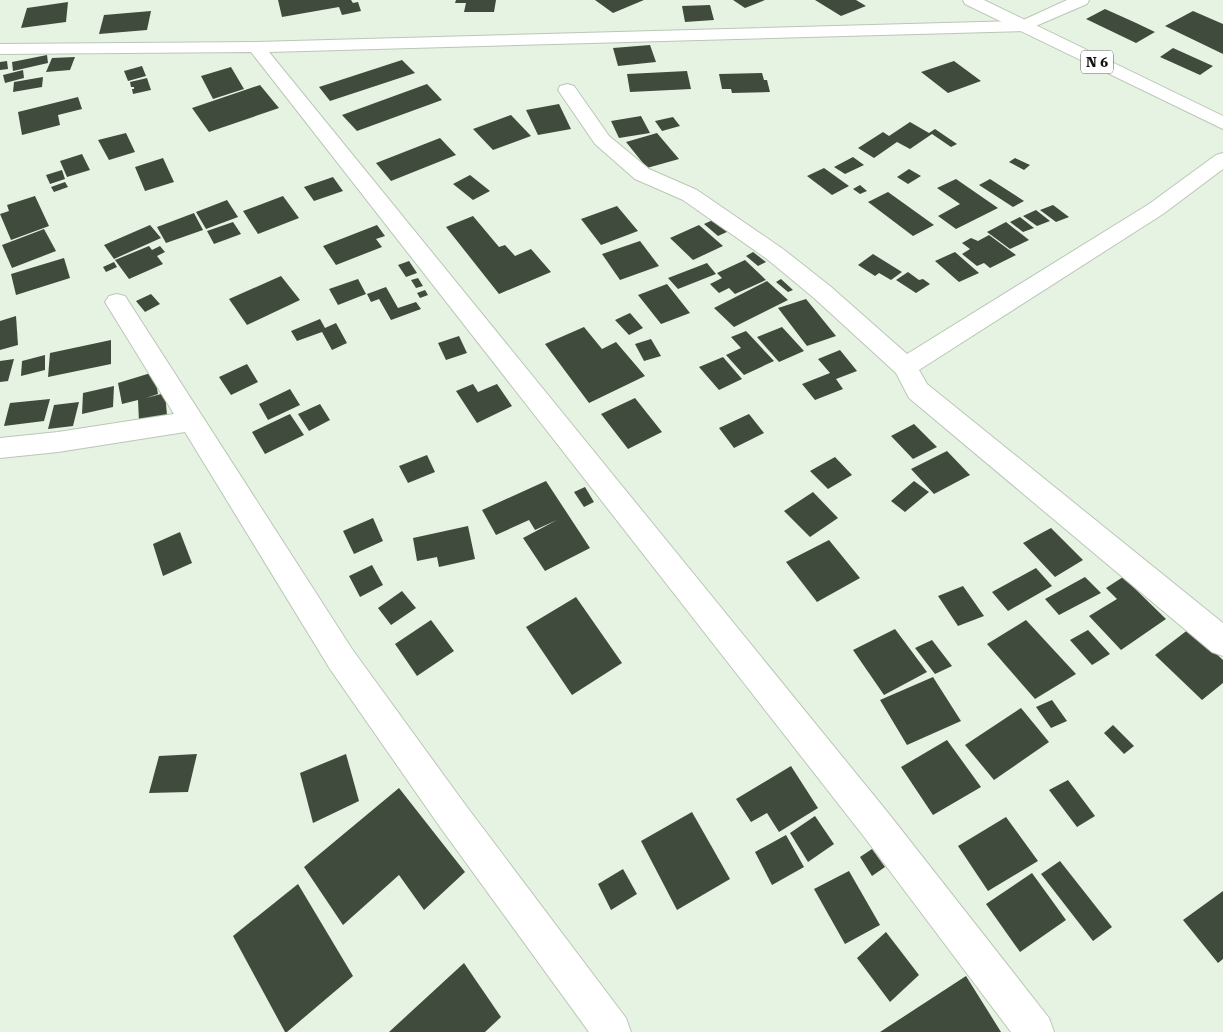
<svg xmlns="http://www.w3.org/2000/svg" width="1223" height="1032" font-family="'Roboto Serif',serif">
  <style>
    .building { fill: #404b3d }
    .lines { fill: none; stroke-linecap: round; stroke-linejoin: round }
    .minor-casing { stroke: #bac7b6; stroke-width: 2 }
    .primary-casing { stroke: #bac7b6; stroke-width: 2 }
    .minor { fill: #fff; fill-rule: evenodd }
    .primary { fill: #fff; fill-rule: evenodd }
    .labels { text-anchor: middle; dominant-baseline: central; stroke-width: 5; stroke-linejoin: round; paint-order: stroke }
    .shield { fill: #fff; stroke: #575a56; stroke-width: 1 }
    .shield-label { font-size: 14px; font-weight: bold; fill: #0f130d }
  </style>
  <rect width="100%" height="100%" fill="#e6f3e2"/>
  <g class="building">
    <polygon points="278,0 351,0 353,3 358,2 361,11 342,15 339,7 282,17"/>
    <polygon points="456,0 496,0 494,12 464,12 466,3 455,3"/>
    <polygon points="595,0 644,0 613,13"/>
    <polygon points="733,0 765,0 745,8"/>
    <polygon points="815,0 856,0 866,6 841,16"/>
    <polygon points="68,2 66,22 21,28 27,8"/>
    <polygon points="710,5 714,20 685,22 682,6"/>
    <polygon points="1105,9 1134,22 1155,32 1136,43 1086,19"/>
    <polygon points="151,11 147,30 99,34 104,15"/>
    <polygon points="1193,11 1223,24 1223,54 1165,26"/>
    <polygon points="650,45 656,62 618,66 613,48"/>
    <polygon points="1173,48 1213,66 1200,75 1160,57"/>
    <polygon points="47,55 48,63 13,71 12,62"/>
    <polygon points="75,57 70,70 46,72 52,58"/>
    <polygon points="402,60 415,73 330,101 319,87"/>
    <polygon points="7,61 8,69 0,70 0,62"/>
    <polygon points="954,61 981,81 948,93 921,72"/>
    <polygon points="142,66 146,76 128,81 124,71"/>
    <polygon points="231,67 244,89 213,99 201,76"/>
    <polygon points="23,70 24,78 5,83 3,75"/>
    <polygon points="687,71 691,89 630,92 627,74"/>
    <polygon points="762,73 764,80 767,80 770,92 732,93 731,89 722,89 719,74"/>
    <polygon points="43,77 42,87 13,92 14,82"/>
    <polygon points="147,78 151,90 133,94 132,89 134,89 134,87 131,87 130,82"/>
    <polygon points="427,84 442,100 357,131 342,115"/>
    <polygon points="260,85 279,108 209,132 192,108"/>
    <polygon points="78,97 82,109 58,115 60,125 22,135 18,112"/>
    <polygon points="559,104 571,129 538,135 526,110"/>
    <polygon points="511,115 531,136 493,150 473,129"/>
    <polygon points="641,116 650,133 619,138 611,121"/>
    <polygon points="673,117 680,126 662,131 655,121"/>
    <polygon points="910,122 929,133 935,129 957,144 951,147 932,134 910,149 897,142 874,158 858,148 883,132 889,136"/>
    <polygon points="126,133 135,152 109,160 98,140"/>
    <polygon points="657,133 679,159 647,168 626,142"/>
    <polygon points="440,138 456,155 391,181 376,163"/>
    <polygon points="82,154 90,170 67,177 60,161"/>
    <polygon points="853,157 864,165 845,174 834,167"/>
    <polygon points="163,158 174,182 145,191 135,167"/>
    <polygon points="1015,158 1030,165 1024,170 1009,162"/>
    <polygon points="824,168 849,186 832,195 807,176"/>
    <polygon points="909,169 921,176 908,184 897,177"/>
    <polygon points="62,170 65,179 50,184 46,175"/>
    <polygon points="470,175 490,191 473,200 453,184"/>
    <polygon points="333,177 343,191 314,201 304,187"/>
    <polygon points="956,179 998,208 956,229 938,216 960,204 937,188"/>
    <polygon points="990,179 1024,201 1013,207 979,185"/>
    <polygon points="65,182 68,187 54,192 51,187"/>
    <polygon points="860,185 867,191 860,194 853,189"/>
    <polygon points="888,192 934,225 913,236 868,202"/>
    <polygon points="35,196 49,226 11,240 0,214 9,211 7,205"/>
    <polygon points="283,196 299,218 258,234 243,211"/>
    <polygon points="227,200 238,217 206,229 196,212"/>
    <polygon points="1053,205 1069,217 1056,222 1040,210"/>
    <polygon points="617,206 638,231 601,245 581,219"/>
    <polygon points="1036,210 1050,221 1037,226 1023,216"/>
    <polygon points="194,213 203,230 166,243 157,227"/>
    <polygon points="473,216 499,247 505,245 515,256 531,249 551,272 499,294 446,227"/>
    <polygon points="1020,217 1034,228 1023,232 1010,222"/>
    <polygon points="715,219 729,231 718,236 704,224"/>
    <polygon points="233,222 241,234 214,244 207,231"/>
    <polygon points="1006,222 1029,240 1010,249 987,232"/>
    <polygon points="150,225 161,238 114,259 104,245"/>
    <polygon points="377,225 385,236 376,239 382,247 336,265 323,246"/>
    <polygon points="699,225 723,246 693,260 670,238"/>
    <polygon points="44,229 56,251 12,268 2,245"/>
    <polygon points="989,235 1016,255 990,268 984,263 977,266 962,254 970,249 962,243 971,238 978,241"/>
    <polygon points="640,241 659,266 620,280 602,254"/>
    <polygon points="149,246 152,250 160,246 165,252 157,256 163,264 129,279 115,260"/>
    <polygon points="753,252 766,262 758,266 746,256"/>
    <polygon points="955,252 979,273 959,282 935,261"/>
    <polygon points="873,254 902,272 891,280 879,273 875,276 858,265"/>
    <polygon points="64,258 70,278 16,295 11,274"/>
    <polygon points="745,260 766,280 735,294 729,288 719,293 710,284 722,278 717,273"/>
    <polygon points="409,261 417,273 406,277 398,265"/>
    <polygon points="114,262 117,267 106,272 103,267"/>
    <polygon points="707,263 716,274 678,289 668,278"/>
    <polygon points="908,272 919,280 923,279 930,284 916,293 896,280"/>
    <polygon points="281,276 300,300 247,325 229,299"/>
    <polygon points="418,278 423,286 416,288 411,280"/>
    <polygon points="358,279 366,294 338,305 329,289"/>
    <polygon points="781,279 793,290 788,292 776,282"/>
    <polygon points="767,281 788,300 734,327 714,308"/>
    <polygon points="667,284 690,313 661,324 638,295"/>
    <polygon points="386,287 398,308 416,302 421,309 391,320 379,299 371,302 367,294"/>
    <polygon points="425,290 428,295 420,298 417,293"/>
    <polygon points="151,294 160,304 145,312 136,301"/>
    <polygon points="806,299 836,336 807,346 778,308"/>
    <polygon points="630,313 643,328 629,335 615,320"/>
    <polygon points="16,316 18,345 0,350 0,321"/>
    <polygon points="320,319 325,328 336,323 347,343 332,350 322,332 297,341 291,331"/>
    <polygon points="584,327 602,349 616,342 645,376 589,403 545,344"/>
    <polygon points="782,327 804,351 779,362 757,337"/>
    <polygon points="746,331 774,361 744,375 726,355 741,348 731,337"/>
    <polygon points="459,336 467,353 446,360 438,343"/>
    <polygon points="651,339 661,356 644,361 635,344"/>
    <polygon points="111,340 111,364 48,377 50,353"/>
    <polygon points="840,350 857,371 836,379 843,389 815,400 802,384 830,373 818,359"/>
    <polygon points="45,355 45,370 21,376 22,361"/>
    <polygon points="723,357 742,379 719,390 699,367"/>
    <polygon points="14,359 8,381 0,382 0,361"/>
    <polygon points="247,364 258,382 231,395 219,377"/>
    <polygon points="154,372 158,394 146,398 165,393 167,415 139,422 138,400 122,404 118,383"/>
    <polygon points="473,384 478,392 497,384 512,406 477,423 456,391"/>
    <polygon points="114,386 113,407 82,414 83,393"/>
    <polygon points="290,389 300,405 268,420 259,404"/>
    <polygon points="635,398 662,432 628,449 601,414"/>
    <polygon points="50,399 44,421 4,426 10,403"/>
    <polygon points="79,402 73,426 48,429 54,405"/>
    <polygon points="320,404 330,420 309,431 298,414"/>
    <polygon points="290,414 304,435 265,454 252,432"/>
    <polygon points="749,414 764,433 734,448 719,428"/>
    <polygon points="914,424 937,447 913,459 891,436"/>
    <polygon points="947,451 970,475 934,494 911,469"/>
    <polygon points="427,455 435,472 408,483 399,466"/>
    <polygon points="835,457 852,475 828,489 810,471"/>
    <polygon points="546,481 590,548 545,571 523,538 557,520 535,530 529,520 496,535 482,510"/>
    <polygon points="914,481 929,492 905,512 891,501"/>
    <polygon points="585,487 594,502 584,507 574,492"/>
    <polygon points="813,492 838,518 810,537 784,511"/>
    <polygon points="373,518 383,541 354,554 343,531"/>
    <polygon points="468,526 475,559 439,567 437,557 417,561 413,538"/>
    <polygon points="1051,528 1083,560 1055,577 1023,543"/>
    <polygon points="180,532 192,563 163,576 153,544"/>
    <polygon points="829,540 860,578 817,602 786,562"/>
    <polygon points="372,565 383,585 360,597 349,576"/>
    <polygon points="1036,568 1052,586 1008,611 992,592"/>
    <polygon points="1085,577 1101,593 1059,615 1045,599"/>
    <polygon points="1123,577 1166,619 1121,650 1089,616 1117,599 1106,588"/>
    <polygon points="963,586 984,616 958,626 938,596"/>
    <polygon points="402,591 416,608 391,625 378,608"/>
    <polygon points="576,597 622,663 572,695 526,627"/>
    <polygon points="431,620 454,651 417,676 395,644"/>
    <polygon points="1026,620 1076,674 1035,699 987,644"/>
    <polygon points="895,629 927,672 884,695 853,650"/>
    <polygon points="1189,629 1223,660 1223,683 1202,700 1155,655"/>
    <polygon points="1088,630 1110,654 1092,665 1070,640"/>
    <polygon points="932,640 952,666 935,674 915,648"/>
    <polygon points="933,677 961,721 907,745 880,700"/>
    <polygon points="1052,700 1067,721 1051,728 1036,707"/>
    <polygon points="1021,708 1049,742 994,780 965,745"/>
    <polygon points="1113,725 1134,746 1124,754 1104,733"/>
    <polygon points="947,740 981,787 933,815 901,767"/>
    <polygon points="197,754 188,792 149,793 159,756"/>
    <polygon points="346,754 359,801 313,823 300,773"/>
    <polygon points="791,766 818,808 779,832 767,813 751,822 736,799"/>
    <polygon points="1068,780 1095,816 1077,827 1049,790"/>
    <polygon points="399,788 465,872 424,910 399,875 343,925 304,867"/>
    <polygon points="692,812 730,879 677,910 641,841"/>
    <polygon points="815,816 834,844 808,862 790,833"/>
    <polygon points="1006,817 1038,861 988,891 958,846"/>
    <polygon points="786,835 804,867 772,885 755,852"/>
    <polygon points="872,849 885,867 872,876 860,857"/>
    <polygon points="1060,861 1112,927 1093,941 1041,874"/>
    <polygon points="623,869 637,894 611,910 598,884"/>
    <polygon points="849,871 880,925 845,944 814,889"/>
    <polygon points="1032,873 1066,920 1020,952 986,904"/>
    <polygon points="298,884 353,976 287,1032 285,1032 233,936"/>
    <polygon points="1223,891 1223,959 1218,963 1183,920"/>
    <polygon points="886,932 919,975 890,1002 857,958"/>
    <polygon points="464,963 501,1017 485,1032 389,1032"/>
    <polygon points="966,976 1001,1032 880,1032"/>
  </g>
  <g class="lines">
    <g class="minor-casing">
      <g id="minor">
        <polygon points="1067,0 1089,0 1087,4 1024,31 269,52 889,814 1049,1018 1054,1032 1011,1032 865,838 251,52 0,54 0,44 256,42 1021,21"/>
        <polygon points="567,84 574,86 609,136 649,169 697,190 783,249 830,286 907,354 1149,204 1216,155 1223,153 1223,169 1163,214 919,370 927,384 1223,623 1223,656 1212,652 909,398 896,373 814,298 767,259 683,200 635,179 595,144 558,90 560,86"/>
        <polygon points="117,294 125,296 352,649 464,803 626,1018 631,1032 589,1032 440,827 330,669 185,432 58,452 0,458 0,438 58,432 174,414 105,302 109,296"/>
      </g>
    </g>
    <g class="primary-casing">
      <polygon id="primary" points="963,0 984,0 1223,116 1223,129 965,4"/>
    </g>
    <use href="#minor" class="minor"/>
    <use href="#primary" class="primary"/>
  </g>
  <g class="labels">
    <rect class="shield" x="1081" y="50.5" width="32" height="23" rx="4"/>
    <g class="shield-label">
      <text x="1097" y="62">N 6</text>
    </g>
  </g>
</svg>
